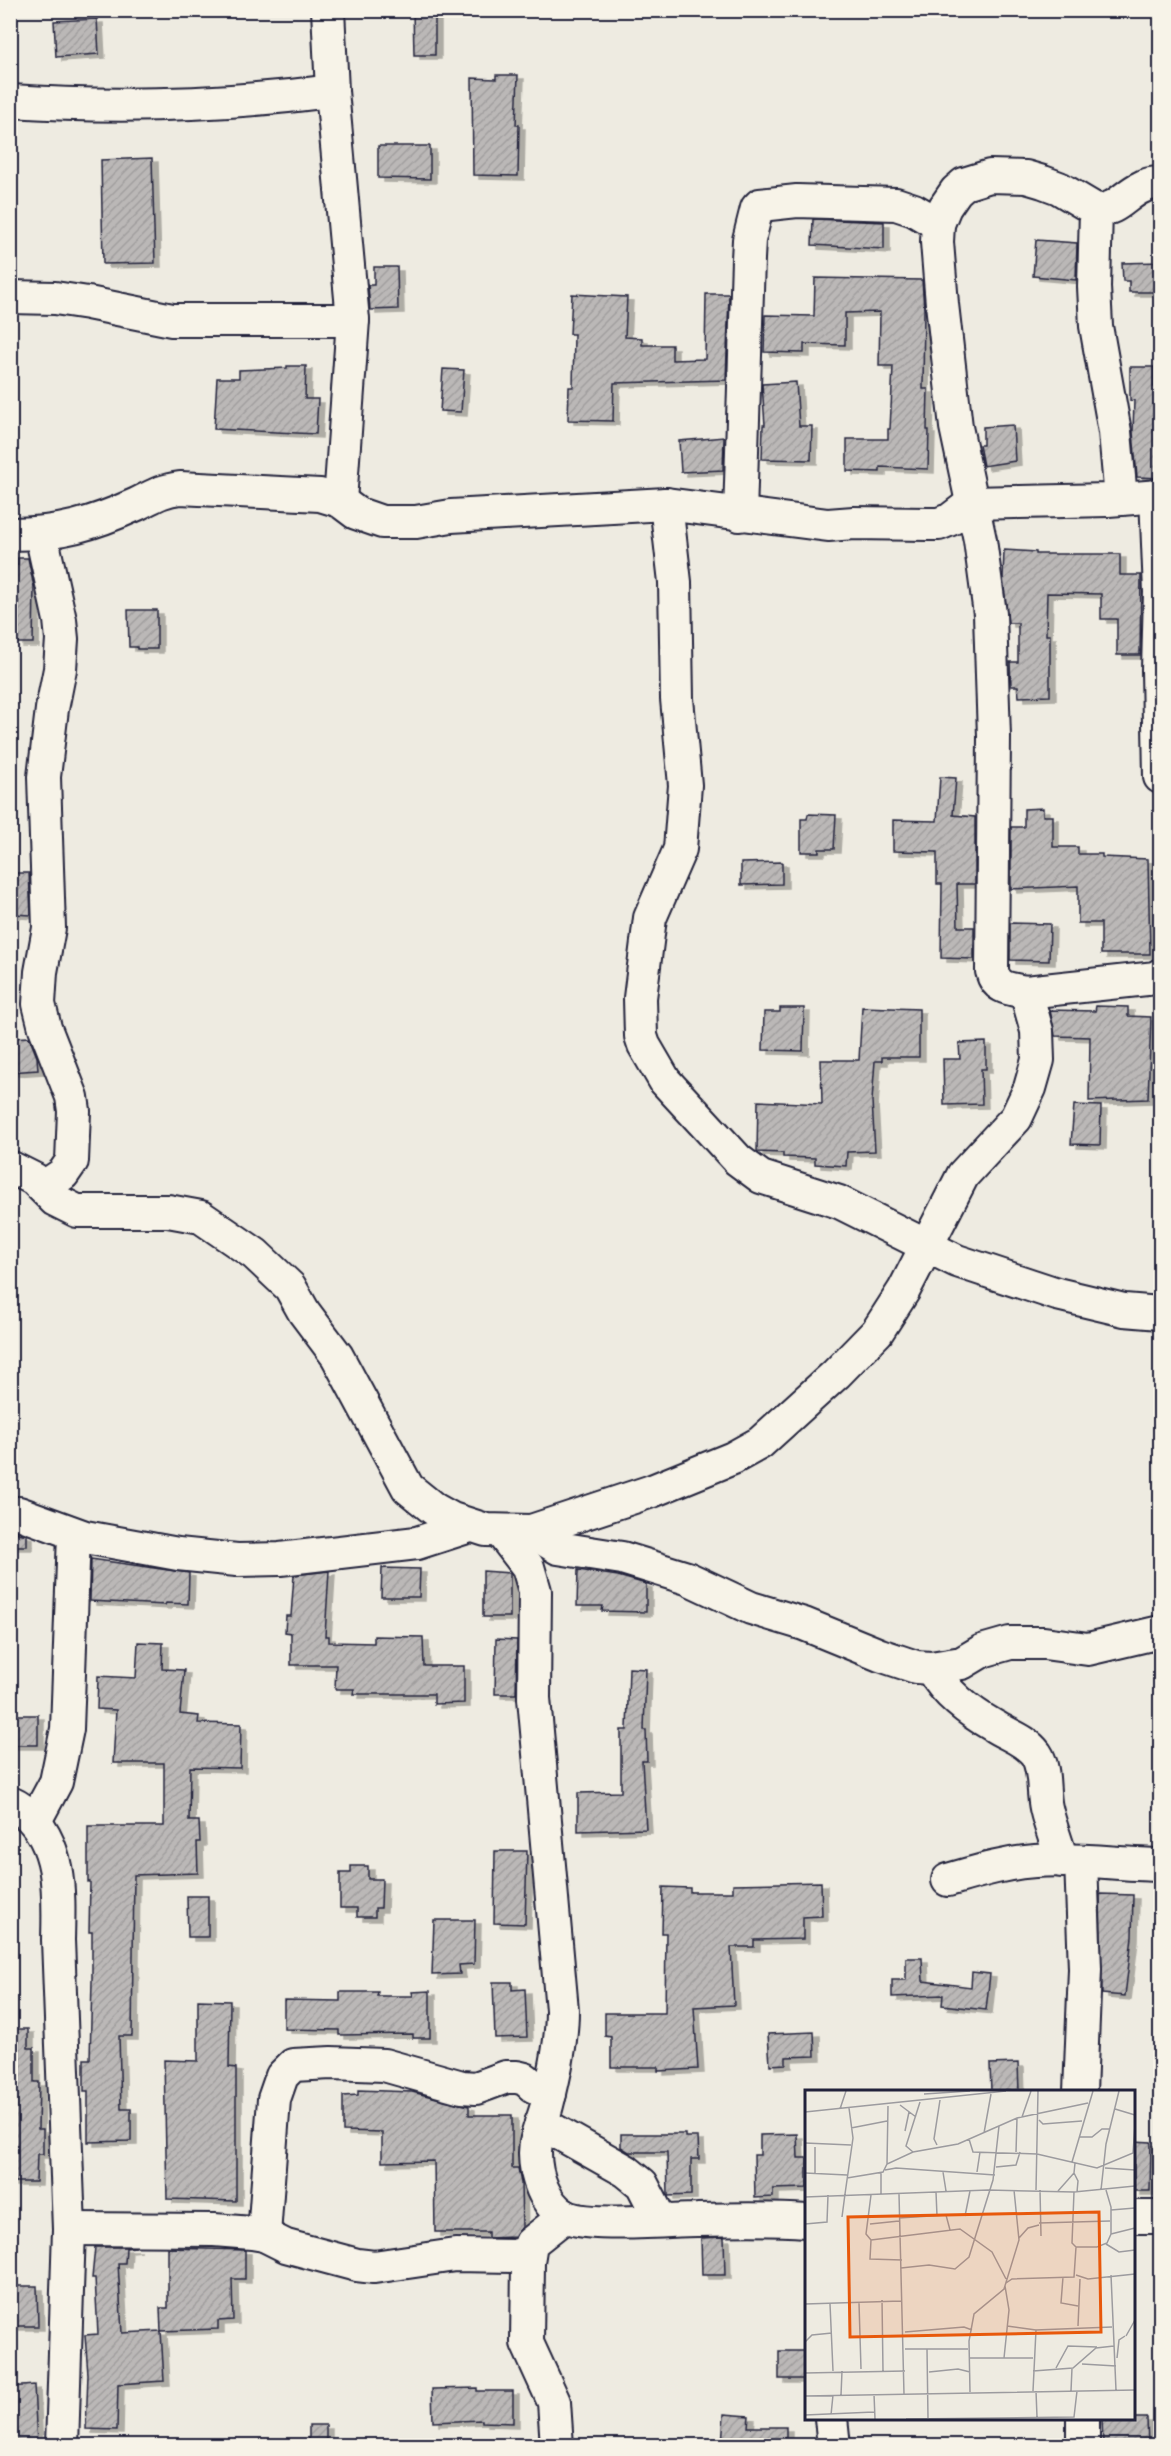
<svg xmlns="http://www.w3.org/2000/svg" width="1171" height="2456" font-family="'Playpen Sans',sans-serif">
  <style>
    .building { fill: url(#building-hatch); stroke: #22223b; stroke-width: 1.5; filter: url(#shadow) }
    .lines { fill: none; stroke-linecap: round; stroke-linejoin: round }
    .minor-casing { stroke: #22223b; stroke-width: 36 }
    .minor { stroke: #f7f3e8; stroke-width: 32 }
    .inset-road { fill: none; stroke: #9c9b9f; stroke-width: 1.5 }
    .view { fill: #e8590c; fill-opacity: 0.15; stroke: #e8590c; stroke-width: 3 }
    .inset-edge { fill: none; stroke: #22223b; stroke-width: 3 }
  </style>
  <defs>
    <pattern id="building-hatch" width="6" height="6" patternUnits="userSpaceOnUse" patternTransform="scale(1.5)"><rect width="6" height="6" fill="#bbb8b7"/><path d="M-1 1l2-2M0 6l6-6M5 7l2-2" fill="none" stroke="#a09e9e"/></pattern>
    <filter id="shadow"><feDropShadow dx="6" dy="4" stdDeviation="0" flood-color="#0004"/></filter>
  </defs>
  <rect width="100%" height="100%" fill="#eeebe1"/>
  <filter id="ink" filterUnits="userSpaceOnUse"><feTurbulence type="fractalNoise" baseFrequency=".0167" numOctaves="2"/><feDisplacementMap in="SourceGraphic" scale="12" xChannelSelector="R" yChannelSelector="G"/><feConvolveMatrix kernelMatrix="1 2 1 2 8 2 1 2 1" color-interpolation-filters="sRGB"/></filter>
  <g filter="url(#ink)">
    <g class="building">
      <polygon points="413,10 435,10 435,55 414,55"/>
      <polygon points="97,19 99,54 56,57 54,21"/>
      <polygon points="496,75 518,75 516,125 519,125 518,176 473,175 472,78 496,79"/>
      <polygon points="378,146 430,146 430,179 378,178"/>
      <polygon points="152,158 155,263 103,264 101,160"/>
      <polygon points="813,219 884,222 884,249 812,245"/>
      <polygon points="1036,240 1077,243 1076,280 1033,276"/>
      <polygon points="1160,262 1161,292 1129,292 1129,281 1123,281 1122,263"/>
      <polygon points="374,267 397,267 398,309 370,310 368,285 374,285"/>
      <polygon points="815,278 922,280 924,309 923,389 928,389 927,430 929,430 928,469 880,467 880,472 847,471 847,439 888,439 888,429 890,429 893,366 879,366 880,312 845,313 845,345 804,344 804,353 764,352 765,315 814,316"/>
      <polygon points="572,294 627,297 625,337 642,338 642,345 672,345 672,360 705,359 706,294 729,294 726,380 614,383 613,421 568,420 569,387 573,387 574,334 570,334"/>
      <polygon points="287,366 306,366 305,399 318,399 316,434 214,429 217,378 239,378 239,370 287,368"/>
      <polygon points="1130,367 1154,367 1154,387 1161,387 1161,478 1137,477 1133,432 1134,400 1130,401"/>
      <polygon points="443,369 464,370 461,412 440,411"/>
      <polygon points="796,382 799,426 812,426 811,460 762,459 763,425 765,425 762,384"/>
      <polygon points="1013,425 1015,461 983,466 979,445 983,445 983,427"/>
      <polygon points="724,437 723,470 681,472 679,441"/>
      <polygon points="1004,550 1036,552 1036,554 1120,554 1120,575 1141,575 1140,655 1117,655 1117,619 1101,619 1101,594 1047,593 1046,635 1050,635 1050,696 1019,697 1018,686 1011,686 1010,662 1018,662 1018,623 1008,623 1003,578"/>
      <polygon points="18,558 28,558 34,587 33,643 17,643 18,601 10,601 10,565 18,565"/>
      <polygon points="128,610 157,610 157,649 137,649 137,647 129,647"/>
      <polygon points="940,777 956,778 953,815 975,817 975,884 957,884 958,927 974,927 974,959 941,958 942,884 937,884 937,852 893,851 893,820 937,821"/>
      <polygon points="1043,808 1043,816 1053,816 1053,847 1078,847 1078,854 1102,854 1102,857 1148,859 1150,954 1101,954 1101,923 1078,923 1078,886 1011,889 1011,827 1024,827 1024,809"/>
      <polygon points="808,814 836,815 834,849 819,849 819,852 801,852 801,819 807,819"/>
      <polygon points="782,862 782,884 741,885 741,863"/>
      <polygon points="14,873 29,873 31,915 13,914 14,894 10,894 10,878 14,878"/>
      <polygon points="1010,923 1050,924 1049,961 1010,960"/>
      <polygon points="1096,1006 1128,1007 1128,1016 1151,1017 1148,1099 1089,1101 1090,1037 1055,1036 1050,1010 1095,1011"/>
      <polygon points="862,1007 919,1009 919,1057 882,1057 882,1061 875,1061 872,1101 875,1151 847,1152 846,1166 815,1164 815,1158 783,1157 783,1153 757,1152 758,1101 822,1104 821,1060 859,1060"/>
      <polygon points="780,1008 804,1008 803,1051 763,1050 764,1012 780,1012"/>
      <polygon points="29,1037 37,1057 38,1070 10,1072 10,1038"/>
      <polygon points="986,1042 986,1069 981,1069 982,1104 944,1105 943,1059 960,1059 959,1043"/>
      <polygon points="1074,1105 1101,1106 1100,1145 1071,1144"/>
      <polygon points="10,1531 27,1535 27,1546 10,1546"/>
      <polygon points="91,1559 189,1573 188,1604 166,1603 165,1605 90,1601"/>
      <polygon points="382,1568 420,1569 419,1597 381,1597"/>
      <polygon points="578,1570 618,1576 646,1584 646,1612 602,1611 603,1606 577,1606"/>
      <polygon points="329,1571 325,1636 329,1636 329,1642 374,1643 374,1636 423,1637 424,1666 464,1666 464,1703 434,1704 434,1694 353,1694 354,1689 335,1689 336,1665 291,1665 291,1633 285,1632 286,1616 291,1616 294,1575"/>
      <polygon points="483,1571 510,1573 510,1617 483,1617"/>
      <polygon points="496,1639 517,1640 516,1694 495,1694"/>
      <polygon points="138,1642 163,1643 162,1669 184,1670 180,1714 199,1716 198,1723 241,1724 240,1768 190,1767 189,1821 199,1821 200,1842 197,1842 198,1873 134,1875 132,2036 119,2036 121,2109 131,2109 131,2141 88,2142 88,2091 84,2091 84,2059 90,2059 92,1981 92,1932 89,1932 90,1882 88,1882 88,1826 164,1826 164,1763 113,1763 116,1710 97,1709 98,1676 136,1678"/>
      <polygon points="629,1668 646,1669 644,1730 646,1730 647,1761 642,1761 646,1829 578,1831 578,1793 621,1792 621,1730 627,1730"/>
      <rect x="10" y="1715" width="28" height="30"/>
      <polygon points="495,1851 527,1851 525,1924 494,1923"/>
      <polygon points="351,1866 368,1866 368,1879 382,1879 381,1908 375,1908 375,1917 357,1917 357,1908 340,1908 340,1873 351,1873"/>
      <polygon points="821,1882 822,1916 803,1917 803,1939 754,1940 754,1947 731,1947 734,2005 694,2007 698,2069 658,2071 658,2067 611,2067 611,2037 605,2036 605,2013 665,2013 666,1933 662,1933 663,1887 690,1888 690,1892 733,1892 733,1884"/>
      <polygon points="1100,1894 1133,1895 1132,1937 1125,1996 1102,1994"/>
      <polygon points="187,1896 208,1896 208,1937 188,1937"/>
      <polygon points="434,1920 475,1920 474,1964 459,1965 460,1974 432,1975"/>
      <polygon points="906,1958 922,1958 923,1981 971,1987 972,1972 990,1974 986,2010 942,2005 943,1995 892,1997 892,1980 906,1980"/>
      <polygon points="493,1982 512,1982 512,1990 525,1989 527,2037 495,2038"/>
      <polygon points="430,1991 430,2038 413,2038 413,2034 339,2035 339,2030 284,2029 284,2000 340,2001 340,1992 378,1992 377,1996 413,1996 412,1992"/>
      <polygon points="198,2000 230,2001 229,2067 236,2068 236,2201 167,2199 164,2060 198,2061"/>
      <polygon points="10,2029 28,2029 28,2048 34,2048 34,2082 39,2082 38,2129 43,2129 43,2154 37,2154 36,2182 10,2182"/>
      <polygon points="814,2032 815,2056 786,2057 786,2064 770,2065 768,2034"/>
      <polygon points="1018,2063 1019,2091 991,2091 990,2064"/>
      <polygon points="358,2090 412,2092 469,2106 469,2115 512,2115 512,2168 518,2168 521,2183 522,2227 515,2237 488,2238 488,2232 435,2232 434,2161 382,2162 382,2132 343,2131 343,2096 358,2095"/>
      <polygon points="621,2134 685,2134 685,2137 698,2137 699,2159 691,2159 691,2195 668,2196 667,2152 629,2152 621,2147"/>
      <polygon points="797,2134 798,2158 807,2158 807,2188 773,2189 773,2197 755,2198 754,2155 760,2155 760,2135"/>
      <polygon points="1134,2141 1151,2142 1150,2191 1134,2191"/>
      <polygon points="724,2237 725,2275 702,2275 701,2238"/>
      <polygon points="95,2247 136,2247 126,2248 125,2263 118,2263 122,2333 161,2331 160,2308 168,2308 168,2248 245,2250 245,2279 232,2279 233,2320 218,2321 218,2329 161,2331 164,2381 118,2384 117,2430 86,2429 88,2374 85,2335 98,2334 95,2278 92,2278"/>
      <polygon points="10,2286 37,2286 38,2326 10,2326"/>
      <rect x="779" y="2351" width="28" height="28"/>
      <polygon points="34,2385 37,2445 10,2445 10,2387"/>
      <polygon points="477,2388 477,2391 513,2391 513,2423 482,2422 482,2420 433,2422 432,2389"/>
      <polygon points="724,2414 749,2416 748,2427 786,2427 786,2445 722,2445"/>
      <polygon points="1102,2418 1147,2418 1148,2445 1103,2445"/>
      <rect x="309" y="2425" width="17" height="20"/>
    </g>
    <g class="lines">
      <g class="minor-casing">
        <g id="minor">
          <polyline points="328,10 332,91 353,320 340,501"/>
          <path d="M10,101C117,108 225,105 332,91"/>
          <polyline points="1096,210 1094,287 1096,326 1115,432 1121,499"/>
          <polyline points="10,297 55,298 88,303 172,320 353,320"/>
          <polyline points="1156,496 1160,592 1158,670 1160,777"/>
          <polyline points="666,504 675,582 677,699 685,785 680,849 650,918 640,998 641,1036 644,1045 665,1081 738,1160 761,1177 839,1202 957,1261 1057,1294 1124,1310 1160,1313"/>
          <polyline points="740,515 748,259 749,240 757,208 760,205 797,201 896,204 914,210 938,224"/>
          <path d="M10,534C59,534 93,524 137,504C154,496 159,491 180,488L320,495L340,501L356,513L382,522H416L451,516L666,504L828,525L854,523L928,524H939L951,519L972,503L1108,500L1160,496"/>
          <polyline points="41,534 60,620 62,639 60,669 52,709 44,777 49,928 41,972 39,1004 45,1028 72,1097 74,1111 72,1161 63,1174 44,1187"/>
          <polyline points="1026,992 1156,978 1160,975"/>
          <polyline points="10,1167 34,1179 55,1200 77,1211 168,1211 201,1217 255,1254 290,1287 304,1312 337,1356 408,1488 434,1509 452,1519 486,1530 531,1531 558,1548 622,1558 687,1578 751,1608 804,1624 880,1655 916,1667 931,1668 962,1663 982,1651 1010,1643 1044,1643 1088,1649 1160,1632"/>
          <polyline points="10,1513 19,1513 85,1537 178,1554 237,1560 280,1559 417,1543 470,1526"/>
          <path d="M531,1531L652,1491L733,1458L760,1443L836,1374L877,1332L904,1290L963,1175L1016,1118L1030,1088L1038,1060L1037,1031L1026,992C1010,989 996,989 992,971L994,737L990,614L980,540L956,427L942,304L937,242L938,224L945,207L956,191L964,184L990,176L1026,177L1043,182L1059,188L1096,210C1117,211 1124,195 1142,187C1147,184 1154,183 1160,183"/>
          <path d="M501,1532L528,1567L535,1591L534,1698L562,2010C562,2042 555,2074 547,2105C543,2121 535,2136 535,2153C535,2176 545,2205 565,2216C586,2228 670,2220 697,2220C733,2219 770,2218 806,2221"/>
          <path d="M931,1668C946,1694 968,1711 994,1726C1008,1735 1026,1740 1036,1754C1046,1769 1042,1791 1046,1808C1050,1826 1057,1843 1062,1861"/>
          <path d="M10,1803C17,1805 21,1809 26,1813C62,1845 59,1895 58,1940L69,2229L62,2446"/>
          <polyline points="35,1821 56,1782 67,1729 74,1534"/>
          <path d="M948,1880C976,1872 1005,1863 1035,1861C1076,1858 1119,1864 1160,1865"/>
          <polyline points="1080,2092 1085,1969 1081,1861"/>
          <polyline points="541,2123 626,2171 642,2184 661,2221"/>
          <polyline points="1134,2217 1160,2217"/>
          <polyline points="69,2229 214,2230 252,2233 264,2235 286,2246 357,2265 374,2267 455,2255 514,2256 529,2252"/>
          <polyline points="264,2235 274,2099 282,2076 293,2065 331,2063 384,2065 462,2087 476,2088 506,2077 517,2077 525,2079 533,2086 550,2094"/>
          <polyline points="831,2418 834,2446"/>
          <polyline points="557,2446 554,2402 527,2343 528,2262 531,2243 565,2216"/>
          <polyline points="1083,2446 1083,2418"/>
        </g>
      </g>
      <use href="#minor" class="minor"/>
    </g>
  </g>
  <g transform="translate(805 2090)">
    <rect width="330" height="330" fill="#eeebe1"/>
    <path class="inset-road" d="M119,4L165,1M95,15L111,27M35,19L41,1M310,19L330,25M0,22L201,1M217,27L226,1M234,30L238,34L277,31M46,38L82,31M100,41L104,22M179,43L186,4M274,47H287L297,39H305M164,49L168,62L232,64L292,78L328,63L330,35M0,53L46,55M132,55L129,49L135,10M10,57V83M108,62L101,56L115,12M211,62L212,28M267,72L288,1M82,74L83,16M191,77L211,75L215,62M300,78L330,80M80,80L91,78L190,85M138,82L141,101M172,82L175,62M0,83L42,85M269,83L273,91L272,102M42,88L78,82L82,74L108,62L153,54L212,28L283,13M231,100L233,1M235,100L236,146M296,100L301,54L314,1M253,101L269,83L270,73M131,102L132,126M269,102L267,153L271,157H292L302,153L306,144V117L301,100M40,104L48,48L44,18M94,104L99,304M66,105L61,144L66,150M76,105V83M0,107L183,100L269,102L330,96M306,120L330,118M160,126L165,101M37,127L40,104M94,128L141,125L145,140M234,133L305,131M0,134L22,132L23,105M65,134L94,131M306,144L330,138M214,148L223,138L234,135M66,150L155,139L187,162L201,189M66,150L65,169L97,170M301,154L314,162L330,160M96,178L124,175L150,179L164,167L188,90L194,36M271,185L283,189L330,184M306,185L311,300M258,187L256,213L273,216M201,193L207,189L269,187L271,157M77,210L78,281M54,213L56,279M0,214L96,211M25,214L28,281M202,236L231,240M273,236L275,189M100,242L159,237L167,240M321,246L330,230M0,252L7,245L27,243M100,259H163M122,259L123,328M164,268H228M199,268L204,220L200,196M312,268L314,250L320,246M277,274L311,276M251,278L263,256L292,257M228,281L268,278L291,258L309,256M124,282L153,279L165,282M0,283L100,281M228,301L231,240L307,237M231,301L232,327M266,301L267,278M165,302L164,251L169,224L199,199L214,150L209,100M69,304L70,329M36,305L37,281M0,306L330,300M0,325L69,322M26,325L28,305M101,329L269,327L272,301"/>
    <path class="view" d="M294,122L296,242L45,247L43,127Z"/>
    <rect width="330" height="330" class="inset-edge"/>
  </g>
  <rect width="1171" height="2456" fill="none" stroke="#f7f3e8" stroke-width="36"/>
  <rect x="18" y="18" width="1135" height="2420" fill="none" stroke="#22223b" stroke-width="2" filter="url(#ink)"/>
</svg>
